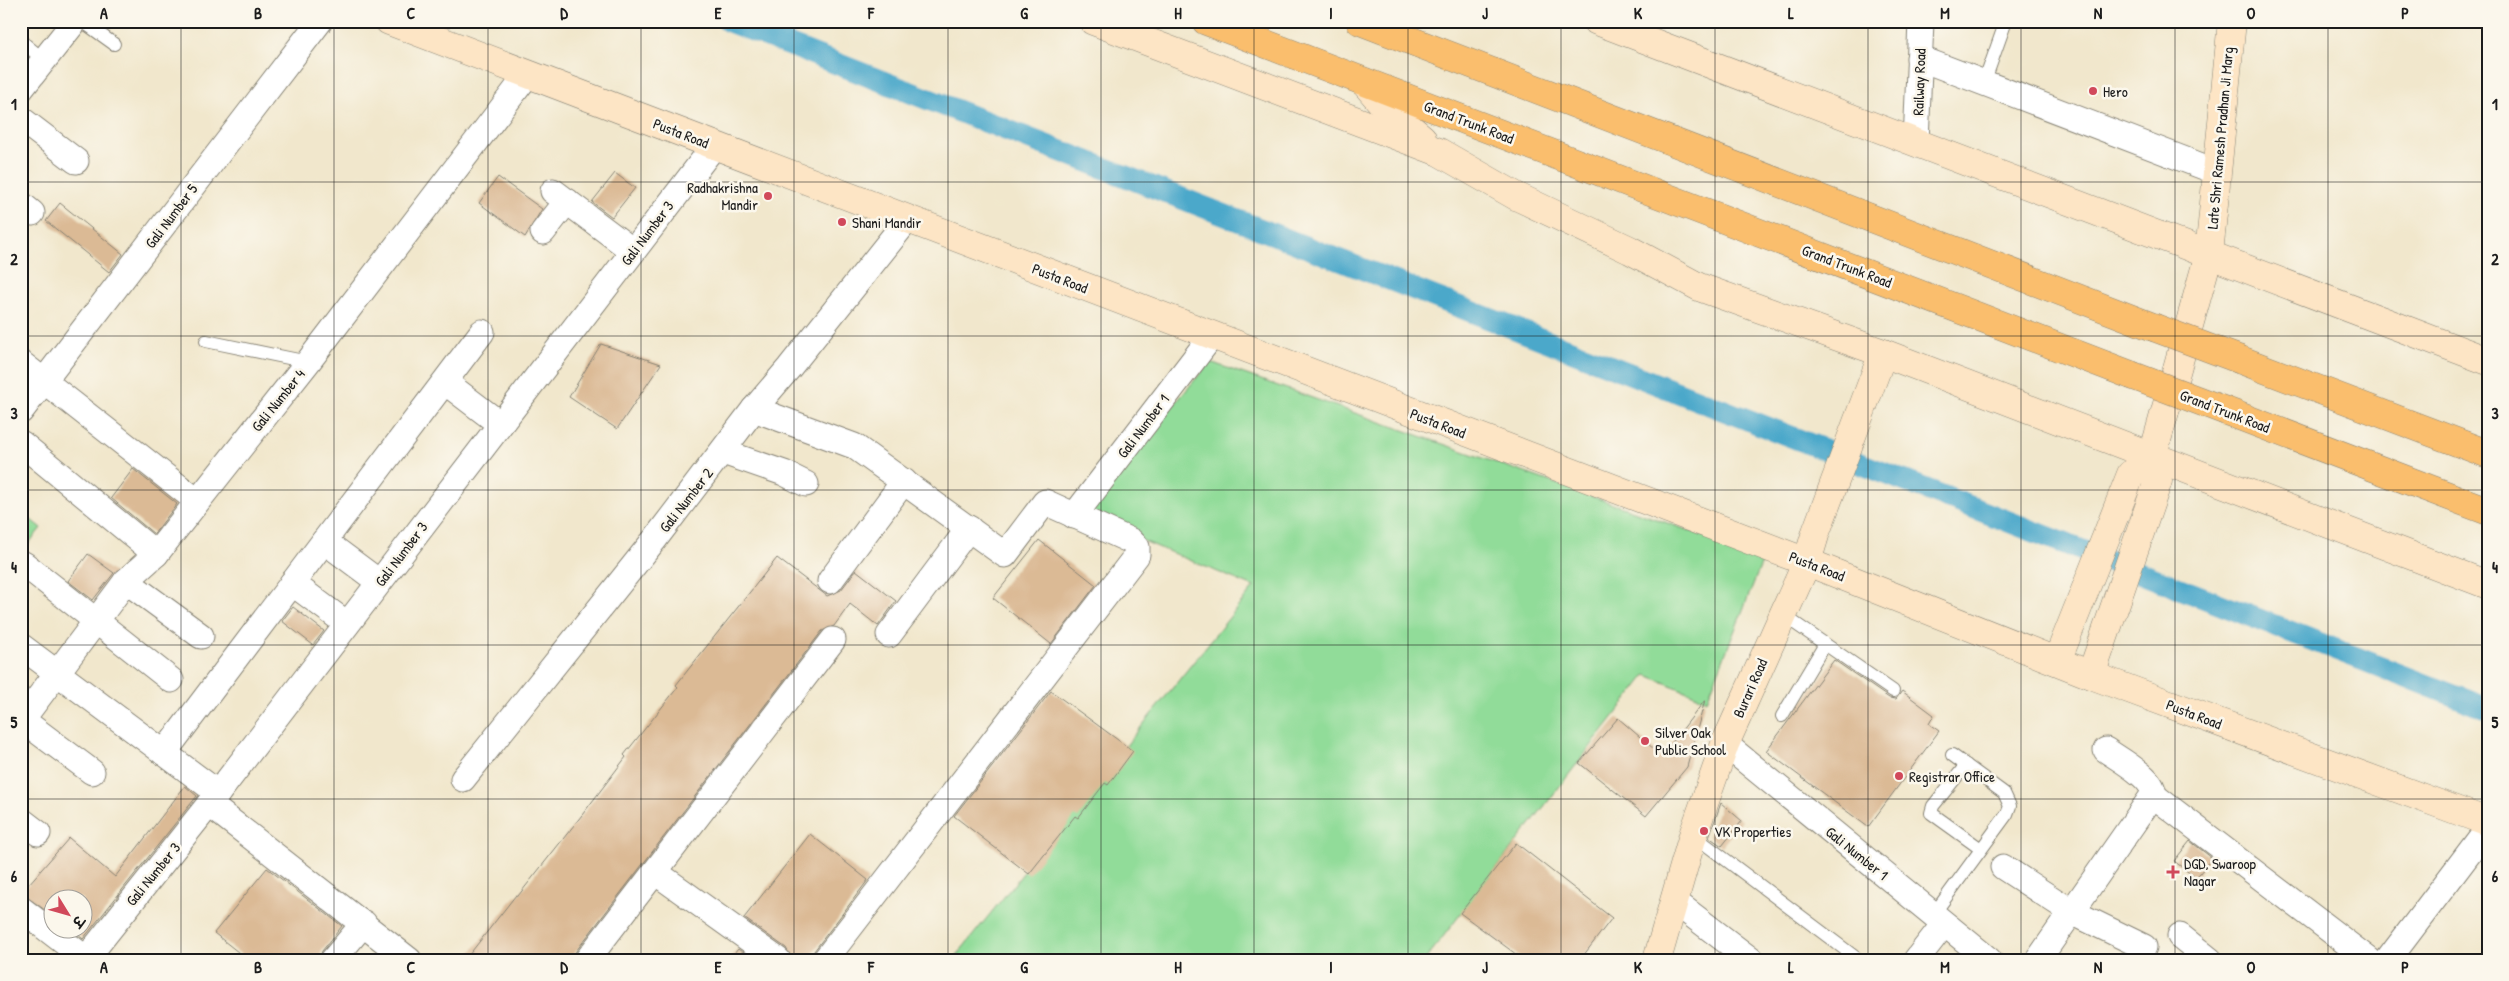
<svg xmlns="http://www.w3.org/2000/svg" width="2509" height="981" font-family="'Patrick Hand','Playpen Sans Deva',sans-serif">
  <style>
    .green { fill: #91dc99; stroke: #567c5a }
    .lines { fill: none; stroke-linecap: round; stroke-linejoin: round }
    .canal { stroke: #4ca8ca; stroke-width: 22 }
    .building { fill: #dbba95 }
    .lane-casing { stroke: #868274; stroke-width: 14 }
    .street-casing { stroke: #868274; stroke-width: 27 }
    .secondary-casing { stroke: #868274; stroke-width: 29 }
    .highway-casing { stroke: #868274; stroke-width: 29 }
    .lane { stroke: #fff; stroke-width: 12 }
    .street { stroke: #fff; stroke-width: 25 }
    .secondary { stroke: #fde5c5; stroke-width: 28 }
    .highway { stroke: #fabe6d; stroke-width: 28 }
    .highway-bridge-casing { stroke: #868274; stroke-width: 29; stroke-linecap: butt }
    .highway-bridge { stroke: #fabe6d; stroke-width: 28 }
    .grid { fill: none; stroke: #1c1c1c; stroke-width: 1; stroke-opacity: 0.55 }
    .poi-dot { fill: #d1495b; stroke: #fbf7ec; stroke-width: 2 }
    .labels { text-anchor: middle; dominant-baseline: central; stroke-width: 5; stroke-linejoin: round; paint-order: stroke }
    .street-label { font-size: 15px; fill: #1c1c1c; stroke: #fbf7ec }
    .poi-label { font-size: 15px; fill: #1c1c1c; stroke: #fbf7ec; text-anchor: start }
    .neatline { fill: none; stroke: #1c1c1c; stroke-width: 2 }
    .grid-label { font-size: 16px; text-anchor: middle; font-weight: bold; fill: #1c1c1c }
  </style>
  <rect width="100%" height="100%" fill="#fbf7ec"/>
  <filter id="ink" filterUnits="userSpaceOnUse"><feTurbulence type="fractalNoise" baseFrequency=".02" numOctaves="2"/><feDisplacementMap in="SourceGraphic" scale="10" xChannelSelector="R" yChannelSelector="G"/><feConvolveMatrix kernelMatrix="1 2 1 2 8 2 1 2 1" color-interpolation-filters="sRGB"/></filter>
  <filter id="wash" filterUnits="userSpaceOnUse"><feTurbulence type="fractalNoise" baseFrequency=".0096" numOctaves="4" result="noise"/><feDisplacementMap in="SourceGraphic" scale="20" xChannelSelector="R" yChannelSelector="G"/><feGaussianBlur stdDeviation="1.12" result="paint"/><feColorMatrix in="noise" values="0 0 0 0 0 0 0 0 0 0 0 0 0 0 0 0 0 1.4 0 .05"/><feComposite in="paint" operator="in"/></filter>
  <g filter="url(#wash)">
    <rect width="100%" height="100%" fill="#f1e7cc"/>
    <g class="green">
      <polygon points="1210,362 1764,557 1707,700 1646,675 1425,960 963,960 957,955 1254,587 1081,515"/>
      <polygon points="21,512 41,528 21,553"/>
    </g>
    <g class="lines">
      <polyline class="canal" points="728,21 2488,709"/>
    </g>
    <g id="blocks">
      <g class="building">
        <polygon points="615,173 635,188 612,217 592,202"/>
        <polygon points="498,177 542,209 525,237 479,203"/>
        <polygon points="60,203 123,254 109,272 46,221"/>
        <polygon points="601,344 661,364 617,429 569,397"/>
        <polygon points="133,469 177,504 154,534 111,498"/>
        <polygon points="1039,540 1096,585 1051,644 993,598"/>
        <polygon points="88,554 114,573 93,600 68,581"/>
        <polygon points="777,558 827,596 841,590 856,570 896,601 878,626 850,604 834,626 822,631 576,951 572,960 465,960 516,895 518,896 582,815 626,757 624,755 678,687 676,685"/>
        <polygon points="293,607 324,631 313,645 282,621"/>
        <polygon points="1834,660 1889,698 1896,699 1902,691 1934,715 1929,724 1939,731 1868,827 1766,751"/>
        <polygon points="1051,691 1133,751 1108,785 1105,783 1078,818 1075,816 1029,874 954,816"/>
        <polygon points="1705,700 1687,767 1646,816 1579,763 1618,718 1662,756"/>
        <polygon points="185,786 197,796 83,939 70,928 82,928 82,898 52,898 52,915 21,893 69,838 115,877"/>
        <polygon points="1721,803 1742,821 1722,846 1709,837"/>
        <polygon points="810,834 868,880 814,951 811,960 792,960 786,948 744,918"/>
        <polygon points="2190,841 2212,858 2196,878 2174,861"/>
        <polygon points="1516,843 1612,918 1580,960 1524,960 1460,913"/>
        <polygon points="267,868 342,926 322,951 319,960 248,960 214,933"/>
        <polygon points="738,949 753,960 729,960"/>
      </g>
    </g>
  </g>
  <g filter="url(#ink)">
    <use href="#blocks" fill-opacity="0" stroke="#868274" stroke-width="1"/>
    <g class="lines">
      <g class="lane-casing">
        <g id="lane">
          <polyline points="82,21 114,44"/>
          <polyline points="21,41 44,60"/>
          <polyline points="1984,83 2006,21"/>
          <polyline points="206,341 308,362"/>
          <polyline points="1783,615 1893,691"/>
          <polyline points="1782,716 1825,644"/>
          <polyline points="1966,765 1933,806 1931,813 1981,849"/>
          <polyline points="1693,835 1859,960"/>
          <polyline points="1933,915 2007,814 2010,806 2004,793 1952,755"/>
        </g>
      </g>
      <g class="street-casing">
        <g id="street">
          <polyline points="1919,58 2217,172"/>
          <polyline points="21,89 75,21"/>
          <polyline points="21,119 76,161"/>
          <polyline points="1916,143 1921,21"/>
          <polyline points="553,191 633,251"/>
          <polyline points="21,204 32,213"/>
          <polyline points="543,232 567,201"/>
          <polyline points="21,363 197,501"/>
          <polyline points="445,382 500,424"/>
          <polyline points="754,409 854,446 1005,555 1045,502 1131,541 1137,547 1137,555 825,960"/>
          <polyline points="21,411 320,21"/>
          <polyline points="21,443 156,554"/>
          <polyline points="723,452 784,473 806,484"/>
          <polyline points="1074,516 1211,337"/>
          <polyline points="324,541 379,582"/>
          <polyline points="24,564 171,680"/>
          <polyline points="126,581 201,636"/>
          <polyline points="830,581 904,481"/>
          <polyline points="292,583 347,624"/>
          <polyline points="889,635 969,528"/>
          <polyline points="21,646 218,793"/>
          <polyline points="21,719 92,772"/>
          <polyline points="21,721 126,581 156,554 308,362 528,74"/>
          <polyline points="1725,744 1989,960"/>
          <polyline points="164,753 482,332"/>
          <polyline points="463,779 655,539 754,409 789,368 907,220"/>
          <polyline points="2153,795 2369,960"/>
          <polyline points="209,804 409,960"/>
          <polyline points="21,820 38,833"/>
          <polyline points="2003,867 2072,912 2144,947"/>
          <polyline points="655,872 778,960"/>
          <polyline points="1674,901 1751,960"/>
          <polyline points="21,909 86,959"/>
          <polyline points="2180,936 2210,960"/>
          <polyline points="85,960 218,793 714,146"/>
          <polyline points="333,960 364,923"/>
          <polyline points="587,960 833,640"/>
          <polyline points="1916,960 1944,924"/>
          <path d="M2038,960L2153,795C2157,780 2119,759 2106,750"/>
          <polyline points="2388,960 2488,828"/>
        </g>
      </g>
      <g class="secondary-casing">
        <g id="secondary">
          <polyline points="389,21 1807,562 2091,675 2488,822"/>
          <polyline points="1093,21 1439,152 1516,196 1630,250 1699,287 1883,353 2488,585"/>
          <polyline points="1597,21 2488,361"/>
          <polyline points="1364,82 1386,108 1422,138"/>
          <polyline points="2057,661 2131,474 2150,465"/>
          <polyline points="2091,675 2158,481 2150,465 2209,254 2232,21"/>
          <polyline points="1657,960 1693,835 1725,744 1807,562 1816,532 1883,353"/>
        </g>
      </g>
      <g class="highway-casing">
        <g id="highway">
          <polyline points="1206,21 2131,375"/>
          <polyline points="1360,21 2153,327"/>
          <polyline points="2241,360 2488,454"/>
          <polyline points="2226,411 2488,511"/>
        </g>
      </g>
      <use href="#lane" class="lane"/>
      <use href="#street" class="street"/>
      <use href="#secondary" class="secondary"/>
      <use href="#highway" class="highway"/>
      <g class="highway-bridge-casing">
        <g id="highway-bridge">
          <polyline points="2153,327 2241,360"/>
          <polyline points="2131,375 2226,411"/>
        </g>
      </g>
      <use href="#highway-bridge" class="highway-bridge"/>
    </g>
  </g>
  <path class="grid" d="M181,21V960M334,21V960M488,21V960M641,21V960M794,21V960M948,21V960M1101,21V960M1254,21V960M1408,21V960M1561,21V960M1715,21V960M1868,21V960M2021,21V960M2175,21V960M2328,21V960M21,182H2488M21,336H2488M21,490H2488M21,645H2488M21,799H2488"/>
  <g class="poi-dot">
    <circle cx="2093" cy="91" r="5"/>
    <circle cx="768" cy="196" r="5"/>
    <circle cx="842" cy="222" r="5"/>
    <circle cx="1645" cy="741" r="5"/>
    <circle cx="1899" cy="776" r="5"/>
    <circle cx="1704" cy="831" r="5"/>
    <path d="M2170.5 864.5h5v5h5v5h-5v5h-5v-5h-5v-5h5z"/>
  </g>
  <g class="labels">
    <g class="street-label">
      <text transform="translate(1919 82) rotate(-88)">Railway Road</text>
      <text transform="translate(1469 122) rotate(21)">Grand Trunk Road</text>
      <text transform="translate(681 133) rotate(21)">Pusta Road</text>
      <text transform="translate(2220 138) rotate(-85)">Late Shri Ramesh Pradhan Ji Marg</text>
      <text transform="translate(171 216) rotate(-53)">Gali Number 5</text>
      <text transform="translate(647 233) rotate(-53)">Gali Number 3</text>
      <text transform="translate(1847 266) rotate(21)">Grand Trunk Road</text>
      <text transform="translate(1060 278) rotate(21)">Pusta Road</text>
      <text transform="translate(278 400) rotate(-51)">Gali Number 4</text>
      <text transform="translate(2225 411) rotate(21)">Grand Trunk Road</text>
      <text transform="translate(1438 423) rotate(21)">Pusta Road</text>
      <text transform="translate(1143 426) rotate(-53)">Gali Number 1</text>
      <text transform="translate(686 500) rotate(-52)">Gali Number 2</text>
      <text transform="translate(401 554) rotate(-53)">Gali Number 3</text>
      <text transform="translate(1817 566) rotate(21)">Pusta Road</text>
      <text transform="translate(1750 688) rotate(-66)">Burari Road</text>
      <text transform="translate(2194 714) rotate(21)">Pusta Road</text>
      <text transform="translate(1857 853) rotate(39)">Gali Number 1</text>
      <text transform="translate(153 874) rotate(-51)">Gali Number 3</text>
    </g>
    <g class="poi-label">
      <text x="2103" y="91">Hero</text>
      <text x="758" y="187" text-anchor="end">Radhakrishna<tspan x="758" dy="17">Mandir</tspan></text>
      <text x="852" y="222">Shani Mandir</text>
      <text x="1655" y="732">Silver Oak<tspan x="1655" dy="17">Public School</tspan></text>
      <text x="1909" y="776">Registrar Office</text>
      <text x="1714" y="831">VK Properties</text>
      <text x="2184" y="863">DGD, Swaroop<tspan x="2184" dy="17">Nagar</tspan></text>
    </g>
  </g>
  <rect width="2509" height="981" fill="none" stroke="#fbf7ec" stroke-width="55"/>
  <g transform="translate(68 914) rotate(127)"><circle r="24" fill="#fbf7ec" stroke="#a29f99"/>
  <path d="M0-4L9 19L0 12L-9 19Z" fill="#d1495b"/>
  <text y="-8" font-size="14" font-weight="bold" text-anchor="middle" fill="#1c1c1c">उ</text>
  </g>
  <rect x="28" y="28" width="2454" height="926" class="neatline"/>
  <g class="grid-label">
    <text x="104" y="19">A</text>
    <text x="258" y="19">B</text>
    <text x="411" y="19">C</text>
    <text x="564" y="19">D</text>
    <text x="718" y="19">E</text>
    <text x="871" y="19">F</text>
    <text x="1024" y="19">G</text>
    <text x="1178" y="19">H</text>
    <text x="1331" y="19">I</text>
    <text x="1485" y="19">J</text>
    <text x="1638" y="19">K</text>
    <text x="1791" y="19">L</text>
    <text x="1945" y="19">M</text>
    <text x="2098" y="19">N</text>
    <text x="2251" y="19">O</text>
    <text x="2405" y="19">P</text>
    <text x="14" y="110">1</text>
    <text x="2495" y="110">1</text>
    <text x="14" y="265">2</text>
    <text x="2495" y="265">2</text>
    <text x="14" y="419">3</text>
    <text x="2495" y="419">3</text>
    <text x="14" y="573">4</text>
    <text x="2495" y="573">4</text>
    <text x="14" y="728">5</text>
    <text x="2495" y="728">5</text>
    <text x="14" y="882">6</text>
    <text x="2495" y="882">6</text>
    <text x="104" y="973">A</text>
    <text x="258" y="973">B</text>
    <text x="411" y="973">C</text>
    <text x="564" y="973">D</text>
    <text x="718" y="973">E</text>
    <text x="871" y="973">F</text>
    <text x="1024" y="973">G</text>
    <text x="1178" y="973">H</text>
    <text x="1331" y="973">I</text>
    <text x="1485" y="973">J</text>
    <text x="1638" y="973">K</text>
    <text x="1791" y="973">L</text>
    <text x="1945" y="973">M</text>
    <text x="2098" y="973">N</text>
    <text x="2251" y="973">O</text>
    <text x="2405" y="973">P</text>
  </g>
</svg>
